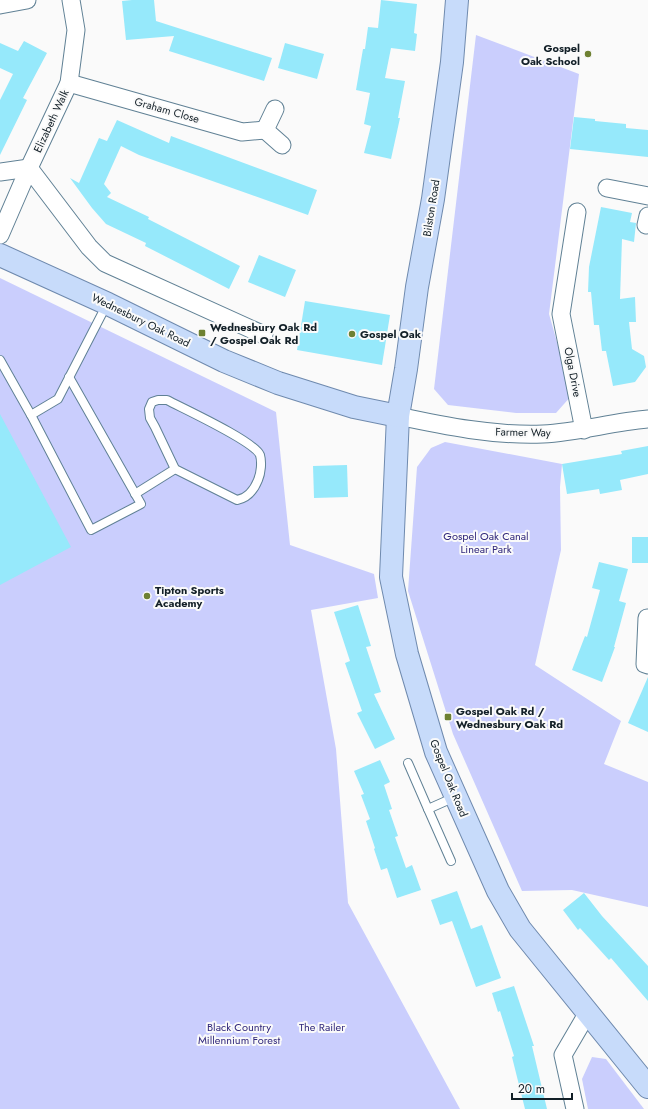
<svg xmlns="http://www.w3.org/2000/svg" width="648" height="1109" font-family="Jost,sans-serif">
  <style>
    .green { fill: #cacefd }
    .building { fill: #96e9fb }
    .lines { fill: none; stroke-linecap: round; stroke-linejoin: round }
    .service-casing { stroke: #608195; stroke-width: 10 }
    .minor-casing { stroke: #608195; stroke-width: 19 }
    .primary-casing { stroke: #6f8aae; stroke-width: 24 }
    .service { stroke: #fff; stroke-width: 8 }
    .minor { stroke: #fff; stroke-width: 17 }
    .primary { stroke: #c7dbfa; stroke-width: 22 }
    .poi-dot { fill: #6e8132; stroke: #fafafa; stroke-width: 1.5 }
    .labels { text-anchor: middle; dominant-baseline: central; stroke-width: 4; stroke-linejoin: round; paint-order: stroke }
    .poi-label { font-size: 11px; font-weight: bold; fill: #121f27; stroke: #fafafa; text-anchor: start }
    .street-label { font-size: 11px; fill: #121f27; stroke: #fafafa }
    .park-label { font-size: 11px; fill: #31287b; stroke: #fafafa }
  </style>
  <rect width="100%" height="100%" fill="#fafafa"/>
  <g class="green">
    <polygon points="476,35 579,74 549,314 572,395 556,413 516,413 448,405 434,389"/>
    <polygon points="0,278 276,412 290,545 374,574 378,598 311,610 336,749 348,903 460,1109 0,1109"/>
    <polygon points="445,442 562,464 560,487 561,550 535,665 621,721 604,764 648,782 648,907 572,890 522,891 453,734 408,591 417,467 431,448"/>
    <polygon points="592,1057 606,1059 644,1109 588,1109 582,1079"/>
  </g>
  <g class="building">
    <polygon points="132,0 154,0 156,21 272,58 264,81 169,51 174,36 126,40 122,1"/>
    <polygon points="381,0 417,4 414,33 417,34 415,51 391,48 385,78 405,81 398,118 400,118 391,159 364,153 371,126 364,124 370,93 356,90 363,49 365,49 368,27 378,28"/>
    <polygon points="24,41 47,53 23,98 27,100 0,155 0,100 13,74 0,68 0,43 18,51"/>
    <polygon points="285,43 324,54 317,79 278,68"/>
    <polygon points="574,117 595,119 595,121 626,124 626,128 648,130 648,157 570,149"/>
    <polygon points="117,120 169,143 171,136 317,190 308,215 139,155 121,146 104,184 111,193 107,197 149,217 148,219 240,266 229,289 192,270 145,246 146,243 106,224 92,208 70,178 79,183 99,138 107,141"/>
    <polygon points="601,207 632,213 630,222 636,223 634,242 622,239 620,299 635,297 636,322 629,322 632,349 644,356 646,367 635,382 613,386 606,351 602,351 599,325 594,325 591,292 588,292 589,267"/>
    <polygon points="259,255 296,270 285,297 248,282"/>
    <polygon points="305,301 390,315 382,365 297,350"/>
    <polygon points="0,414 71,547 0,585"/>
    <polygon points="648,446 648,474 620,480 622,490 600,494 599,489 567,494 562,464 622,454 621,451"/>
    <polygon points="347,465 348,497 314,498 313,466"/>
    <rect x="632" y="537" width="16" height="26"/>
    <polygon points="599,562 628,569 619,601 626,603 614,647 615,647 602,682 572,670 585,636 587,637 600,590 592,588"/>
    <polygon points="358,605 371,646 366,647 381,692 374,694 395,739 375,749 357,713 362,711 345,663 350,661 334,612"/>
    <polygon points="648,677 648,732 628,723"/>
    <polygon points="380,760 390,782 384,785 392,809 389,810 398,836 395,837 406,868 412,865 421,890 397,898 387,868 381,870 374,849 375,848 366,821 370,819 361,795 364,794 354,771"/>
    <polygon points="457,891 471,929 482,925 501,978 476,987 452,921 440,925 431,900"/>
    <polygon points="584,893 602,916 648,966 648,1001 611,958 609,960 580,928 578,930 563,910"/>
    <polygon points="514,986 534,1046 532,1046 547,1109 525,1109 512,1057 514,1056 500,1011 498,1012 492,993"/>
  </g>
  <g class="lines">
    <g class="service-casing">
      <g id="service">
        <polyline points="0,360 31,415 91,530 141,504 69,377"/>
        <path d="M158,400H167C184,409 254,441 260,455C262,462 261,473 258,480C254,490 248,498 237,500L175,469L155,427L150,418L149,409L152,402Z"/>
        <polyline points="31,415 58,399 107,304"/>
        <polyline points="135,494 175,469"/>
        <polyline points="408,763 428,809 455,797"/>
        <polyline points="428,809 451,861"/>
      </g>
    </g>
    <g class="minor-casing">
      <g id="minor">
        <polyline points="0,5 27,0"/>
        <polyline points="69,83 242,132 265,130"/>
        <polyline points="275,109 265,130 282,145"/>
        <polyline points="0,172 29,168 89,247 105,263 264,335"/>
        <polyline points="607,188 648,196"/>
        <polyline points="577,212 561,314 584,430"/>
        <polyline points="646,225 648,216"/>
        <polyline points="0,235 29,168 69,83 76,30 71,0"/>
        <path d="M398,416C445,426 494,436 543,434C579,432 612,422 648,419"/>
        <polyline points="647,618 645,664 648,665"/>
        <polyline points="575,1109 563,1055 587,1014"/>
      </g>
    </g>
    <g class="primary-casing">
      <g id="primary">
        <polyline points="457,0 452,62 433,199 417,287 406,369 398,416 391,577 407,654 436,752 498,891 520,929 648,1087"/>
        <polyline points="0,255 108,304 224,361 278,383 354,407 398,416"/>
      </g>
    </g>
    <use href="#service" class="service"/>
    <use href="#minor" class="minor"/>
    <use href="#primary" class="primary"/>
  </g>
  <g class="poi-dot">
    <circle cx="588" cy="54" r="4"/>
    <rect x="198" y="329" width="8" height="8" rx="2"/>
    <circle cx="352" cy="334" r="4"/>
    <circle cx="147" cy="596" r="4"/>
    <rect x="444" y="713" width="8" height="8" rx="2"/>
  </g>
  <g class="labels">
    <g class="poi-label">
      <text x="580" y="48" text-anchor="end">Gospel<tspan x="580" dy="13">Oak School</tspan></text>
      <text x="210" y="327">Wednesbury Oak Rd<tspan x="210" dy="13">/ Gospel Oak Rd</tspan></text>
      <text x="360" y="334">Gospel Oak</text>
      <text x="155" y="590">Tipton Sports<tspan x="155" dy="13">Academy</tspan></text>
      <text x="456" y="711">Gospel Oak Rd /<tspan x="456" dy="13">Wednesbury Oak Rd</tspan></text>
    </g>
    <g class="street-label">
      <text transform="translate(167 110) rotate(16)">Graham Close</text>
      <text transform="translate(51 121) rotate(-65)">Elizabeth Walk</text>
      <text transform="translate(431 208) rotate(-81)">Bilston Road</text>
      <text transform="translate(141 320) rotate(26)">Wednesbury Oak Road</text>
      <text transform="translate(573 372) rotate(79)">Olga Drive</text>
      <text transform="translate(523 432) rotate(1)">Farmer Way</text>
      <text transform="translate(449 778) rotate(68)">Gospel Oak Road</text>
    </g>
    <g class="park-label">
      <text x="486" y="536">Gospel Oak Canal<tspan x="486" dy="13">Linear Park</tspan></text>
      <text x="239" y="1027">Black Country<tspan x="239" dy="13">Millennium Forest</tspan></text>
      <text x="322" y="1027">The Railer</text>
    </g>
  </g>
  <path d="M512 1093v6h60v-6" fill="none" stroke="#121f27" stroke-width="2"/>
  <text x="518" y="1093" font-size="12" fill="#121f27" stroke="#fafafa" stroke-width="3" paint-order="stroke">20 m</text>
</svg>
